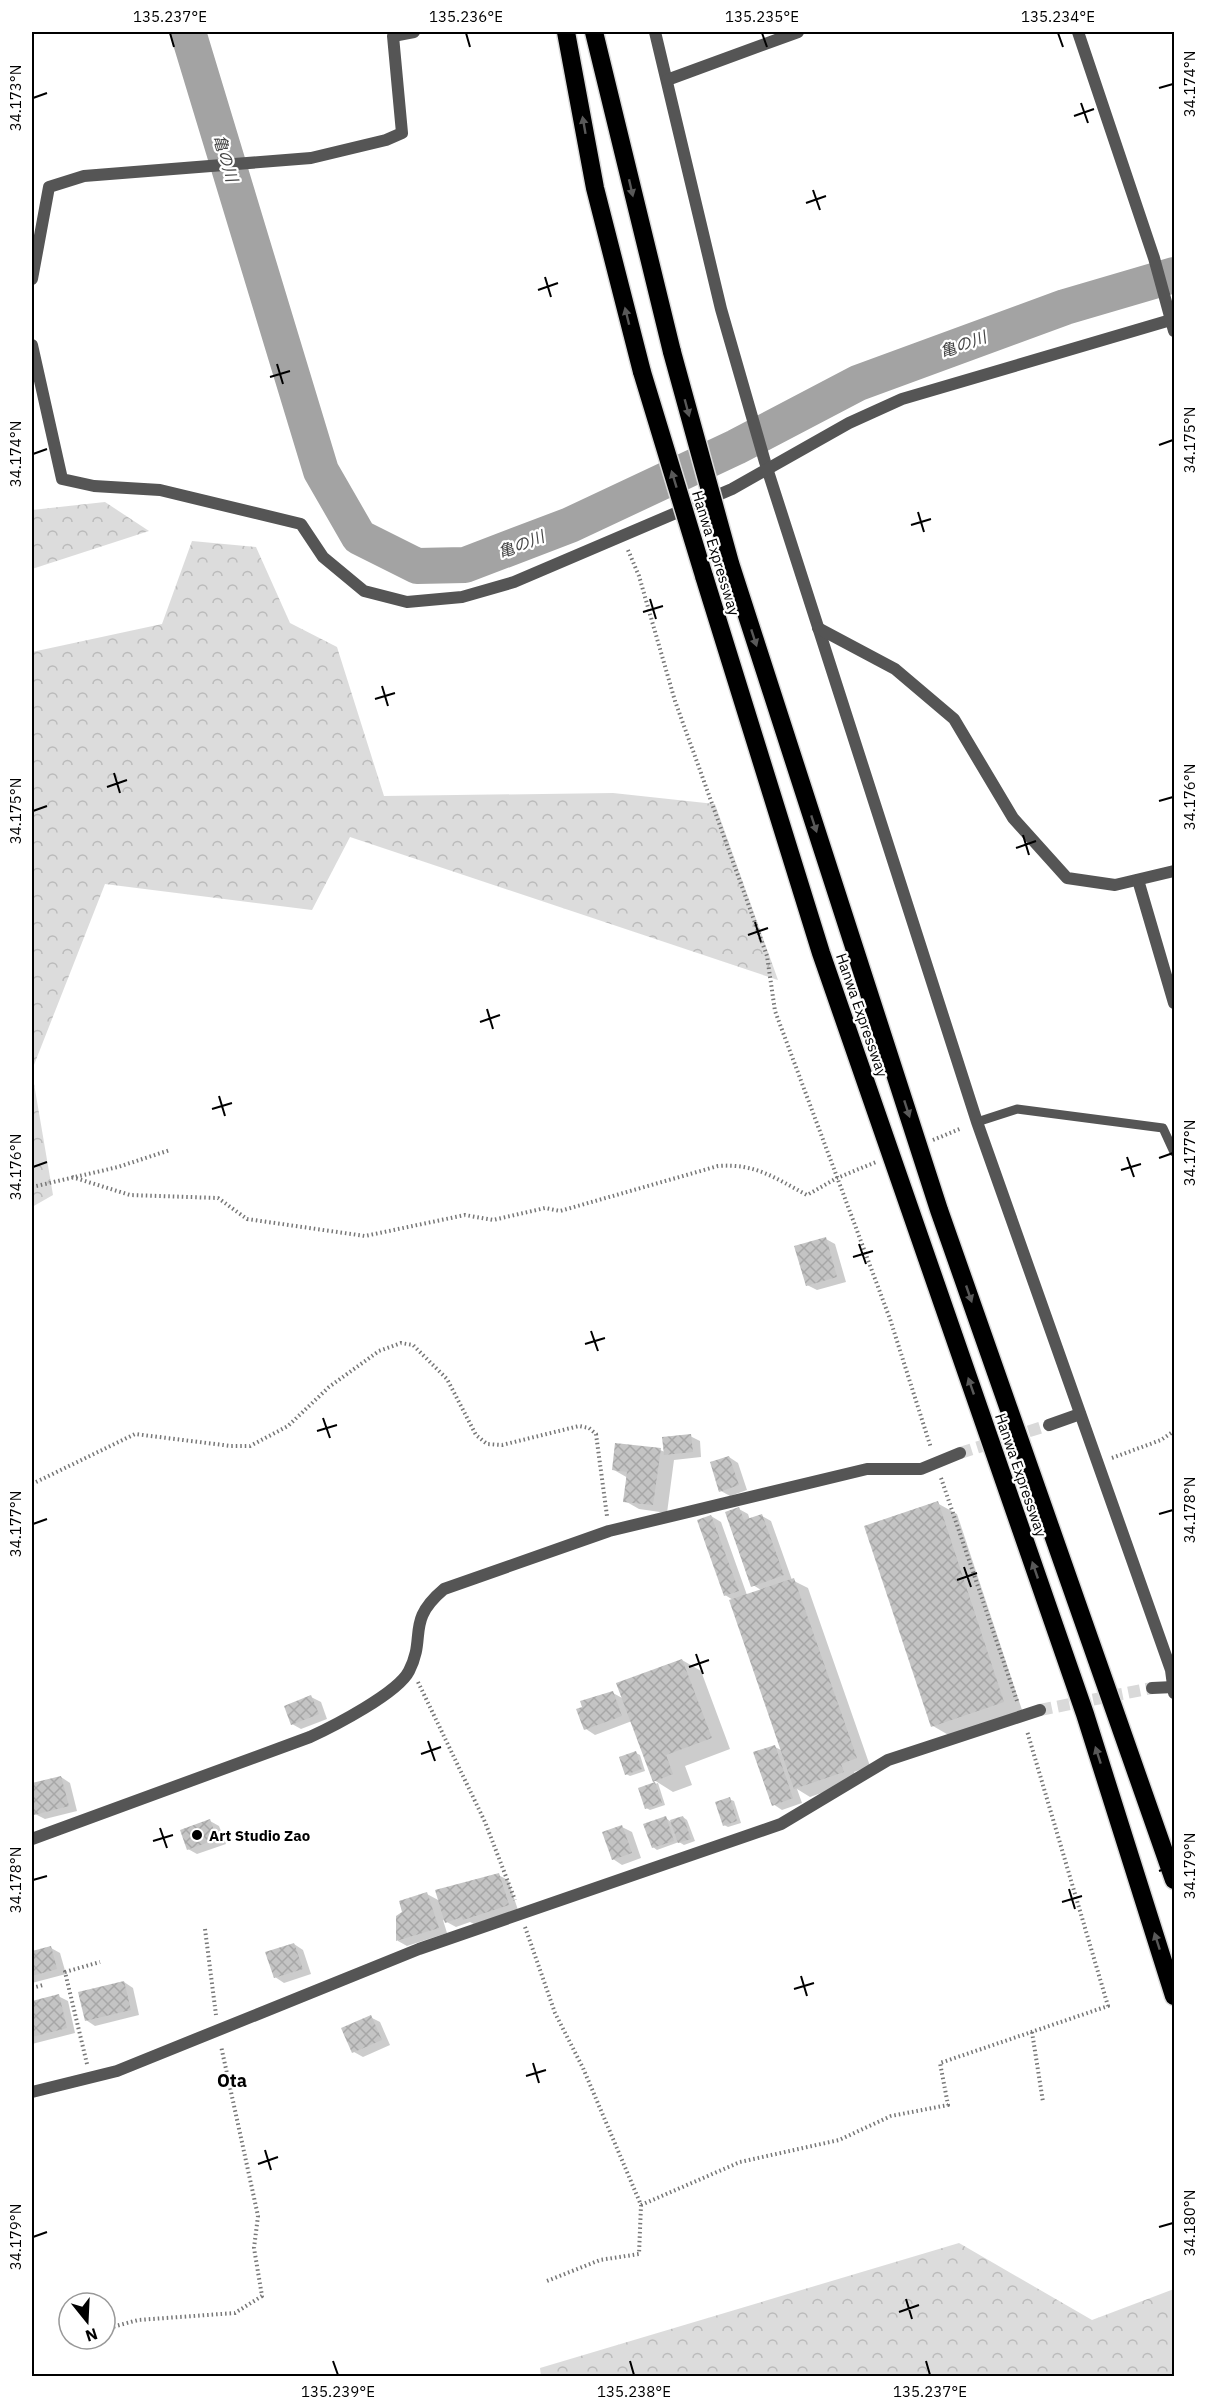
<svg xmlns="http://www.w3.org/2000/svg" width="1206" height="2408" font-family="'IBM Plex Sans','Noto Sans JP',sans-serif">
  <style>
    .forest { fill: url(#forest-crowns) }
    .shadow { fill: #0003 }
    .lines { fill: none; stroke-linecap: round; stroke-linejoin: round }
    .river { stroke: #a3a3a3; stroke-width: 36 }
    .building { fill: url(#building-cross-hatch) }
    .minor-tunnel { stroke: #d9d9d9; stroke-width: 12; stroke-dasharray: 12 6; stroke-linecap: butt }
    .motorway-casing { stroke: #dbdbdb; stroke-width: 21 }
    .path { stroke: #777; stroke-width: 4; stroke-dasharray: 1.5 3; stroke-linecap: butt }
    .service { stroke: #555; stroke-width: 9 }
    .minor { stroke: #555; stroke-width: 12 }
    .motorway { stroke: #000; stroke-width: 18 }
    .motorway-bridge-casing { stroke: #dbdbdb; stroke-width: 21; stroke-linecap: butt }
    .motorway-bridge { stroke: #000; stroke-width: 18 }
    .oneway { fill: #595959 }
    .ticks { fill: none; stroke: #000; stroke-width: 2 }
    .poi-dot { fill: #000; stroke: #fff; stroke-width: 2 }
    .labels { text-anchor: middle; dominant-baseline: central; stroke-width: 4.5; stroke-linejoin: round; paint-order: stroke }
    .street-label { font-size: 15px; fill: #000; stroke: #fff }
    .poi-label { font-size: 15px; font-weight: bold; fill: #000; stroke: #fff; text-anchor: start }
    .water-label { font-size: 16px; font-style: italic; fill: #444; stroke: #fff }
    .quarter-label { font-size: 18px; font-weight: bold; fill: #000; stroke: #fff }
    .neatline { fill: none; stroke: #000; stroke-width: 2 }
    .ticks-label { font-size: 15px; text-anchor: middle; fill: #000 }
  </style>
  <defs>
    <pattern id="forest-crowns" width="20" height="18" patternUnits="userSpaceOnUse" patternTransform="scale(1.5)"><rect width="20" height="18" fill="#dcdcdc"/><path d="M2 6a3 3 0 1 1 6 0M12 15a3 3 0 1 1 6 0" fill="none" stroke="#bbb"/></pattern>
    <pattern id="building-cross-hatch" width="8" height="8" patternUnits="userSpaceOnUse" patternTransform="scale(1.5)"><rect width="8" height="8" fill="#c4c4c4"/><path d="M0 0l8 8M0 8l8-8" fill="none" stroke="#a7a7a7"/></pattern>
  </defs>
  <rect width="100%" height="100%" fill="#fff"/>
  <g class="forest">
    <polygon points="105,502 149,531 32,569 32,510"/>
    <polygon points="192,541 256,547 290,623 337,647 384,796 613,793 715,804 778,980 350,837 312,910 105,884 32,1070 32,652 162,624"/>
    <polygon points="32,1072 53,1195 32,1207 32,1071"/>
    <polygon points="959,2243 1092,2320 1174,2289 1174,2376 541,2376 540,2368"/>
  </g>
  <g class="shadow">
    <polygon points="826,1239 835,1244 846,1282 817,1290 807,1285"/>
    <polygon points="690,1436 700,1441 701,1457 674,1460 667,1513 639,1509 625,1501 628,1478 614,1470 660,1450 665,1452"/>
    <polygon points="729,1457 738,1463 747,1490 730,1496 721,1491"/>
    <polygon points="937,1503 957,1514 1023,1713 952,1737 933,1726"/>
    <polygon points="739,1509 748,1514 750,1520 762,1516 771,1521 792,1580 808,1588 870,1766 854,1772 858,1780 810,1797 797,1789 802,1803 782,1810 773,1804 775,1747 783,1751 733,1600 725,1595 711,1516 721,1522 747,1595 761,1590 753,1585"/>
    <polygon points="682,1660 701,1671 730,1749 685,1766 692,1785 673,1792 654,1780 632,1721 595,1735 586,1729 613,1693 624,1699"/>
    <polygon points="311,1697 321,1702 327,1719 301,1729 292,1724"/>
    <polygon points="636,1753 640,1755 645,1771 630,1776 626,1774"/>
    <polygon points="61,1777 70,1783 77,1811 45,1819 35,1814 32,1785"/>
    <polygon points="658,1783 665,1805 650,1810 646,1808 640,1789"/>
    <polygon points="729,1799 734,1801 741,1823 728,1827 724,1825"/>
    <polygon points="683,1817 687,1820 695,1841 684,1845 679,1842 657,1850 653,1847 666,1818 671,1822"/>
    <polygon points="210,1821 219,1826 226,1844 197,1854 188,1849"/>
    <polygon points="622,1827 632,1832 641,1858 622,1865 613,1859"/>
    <polygon points="498,1875 508,1880 518,1910 474,1924 470,1922 456,1927 443,1920 447,1933 407,1946 398,1941 398,1917 427,1894 440,1901"/>
    <polygon points="294,1944 303,1950 311,1974 284,1983 275,1977"/>
    <polygon points="51,1948 60,1953 66,1974 32,1983 32,1953"/>
    <polygon points="124,1982 133,1988 139,2015 95,2026 86,2020"/>
    <polygon points="58,1996 68,2001 75,2033 32,2044 32,2002"/>
    <polygon points="370,2017 380,2022 390,2045 363,2057 354,2052"/>
  </g>
  <g class="lines">
    <polyline class="river" points="188,32 321,471 359,537 417,566 465,565 570,525 736,447 858,383 1065,307 1174,275"/>
  </g>
  <g class="building">
    <polygon points="826,1237 837,1277 806,1286 794,1246"/>
    <polygon points="691,1434 693,1452 664,1455 662,1437"/>
    <polygon points="615,1443 661,1448 653,1505 623,1502 627,1472 612,1470"/>
    <polygon points="729,1456 739,1485 719,1492 710,1462"/>
    <polygon points="938,1501 1004,1702 931,1727 864,1526"/>
    <polygon points="739,1507 744,1520 762,1514 784,1575 751,1587 725,1512"/>
    <polygon points="711,1515 739,1591 724,1596 697,1520"/>
    <polygon points="794,1578 857,1758 841,1764 844,1772 794,1789 729,1600"/>
    <polygon points="682,1659 712,1738 666,1755 673,1774 653,1782 616,1683"/>
    <polygon points="613,1691 622,1716 584,1730 576,1709 582,1707 580,1701"/>
    <polygon points="311,1695 319,1714 291,1725 284,1706"/>
    <polygon points="775,1745 793,1798 772,1806 753,1752"/>
    <polygon points="636,1751 642,1769 625,1775 619,1757"/>
    <polygon points="61,1776 69,1806 34,1815 32,1783"/>
    <polygon points="655,1782 662,1803 645,1809 638,1788"/>
    <polygon points="730,1797 737,1821 723,1826 715,1802"/>
    <polygon points="666,1816 674,1841 652,1848 643,1824"/>
    <polygon points="683,1816 691,1839 678,1843 670,1820"/>
    <polygon points="210,1819 217,1839 187,1850 180,1830"/>
    <polygon points="622,1825 632,1853 612,1860 602,1832"/>
    <polygon points="499,1873 509,1905 463,1920 462,1917 445,1923 435,1890"/>
    <polygon points="427,1892 439,1928 396,1941 396,1916 402,1912 399,1901"/>
    <polygon points="294,1943 303,1969 274,1978 265,1952"/>
    <polygon points="51,1946 57,1969 32,1976 32,1951"/>
    <polygon points="124,1981 131,2010 85,2021 78,1992"/>
    <polygon points="59,1994 67,2028 32,2037 32,2001"/>
    <polygon points="371,2015 382,2040 352,2053 341,2028"/>
  </g>
  <g class="lines">
    <g class="minor-tunnel">
      <polyline points="960,1453 1049,1425"/>
      <polyline points="1040,1710 1152,1688"/>
    </g>
    <g class="motorway-casing">
      <g id="motorway">
        <polyline points="566,32 595,188 642,372"/>
        <polyline points="594,32 672,352"/>
        <polyline points="730,563 939,1210 1174,1880"/>
        <polyline points="704,576 821,953 1085,1714 1174,1996"/>
      </g>
    </g>
    <g class="path">
      <polyline points="628,550 639,576 675,701 767,956 775,1011 890,1319 931,1448"/>
      <polyline points="933,1140 962,1128"/>
      <path d="M72,1177L130,1195L218,1198L247,1219L365,1236L465,1215L493,1220L545,1208L560,1211L718,1166C755,1163 775,1178 807,1195L837,1178L876,1162"/>
      <polyline points="32,1187 118,1167 170,1150"/>
      <polyline points="1112,1458 1161,1440 1174,1431"/>
      <polyline points="941,1478 1017,1701"/>
      <polyline points="32,1484 135,1434 231,1446 250,1446 288,1426 329,1387 379,1351 401,1343 413,1345 447,1379 476,1435 487,1444 502,1445 579,1426 589,1428 596,1434 607,1516"/>
      <polyline points="418,1682 485,1822 515,1900"/>
      <polyline points="525,1927 555,2013 583,2068 641,2205 639,2254 600,2260 547,2281"/>
      <polyline points="205,1929 216,2015"/>
      <polyline points="32,1988 43,1985"/>
      <polyline points="1032,2032 1043,2102"/>
      <polyline points="87,2064 65,1972 100,1962"/>
      <polyline points="641,2205 740,2162 839,2140 891,2116 948,2105 940,2063 1108,2006 1027,1731"/>
      <polyline points="105,2329 138,2320 235,2313 262,2296 254,2248 258,2216 221,2046"/>
    </g>
    <polyline class="service" points="977,1122 1017,1109 1163,1128 1174,1152"/>
    <g class="minor">
      <polyline points="655,32 721,309 765,462 977,1122 1171,1670 1174,1693"/>
      <polyline points="1078,32 1154,258 1174,331"/>
      <polyline points="667,80 798,32"/>
      <polyline points="32,279 49,187 84,176 311,158 386,140 402,133 393,36 414,32"/>
      <polyline points="32,345 62,479 94,486 160,490 301,524 323,557 364,591 407,602 462,597 514,582 732,489 849,423 902,399 1174,319"/>
      <polyline points="818,628 895,669 954,719 1013,818 1067,878 1115,885 1174,871"/>
      <polyline points="1138,880 1174,1003"/>
      <polyline points="1049,1425 1080,1414"/>
      <polyline points="1152,1688 1174,1687"/>
      <path d="M32,1839L310,1737C334,1726 398,1693 409,1671C427,1636 405,1622 444,1589L609,1531L867,1469H921L960,1453"/>
      <polyline points="32,2092 117,2071 419,1949 781,1824 888,1760 1040,1710"/>
    </g>
    <use href="#motorway" class="motorway"/>
    <g class="motorway-bridge-casing">
      <g id="motorway-bridge">
        <polyline points="672,352 730,563"/>
        <polyline points="642,372 704,576"/>
      </g>
    </g>
    <use href="#motorway-bridge" class="motorway-bridge"/>
  </g>
  <defs><path id="oneway-solid" d="M-6-.8H1V-3.2L6.5 0L1 3.2V.8H-6Z" transform="scale(1.5)"/></defs>
  <g class="oneway">
    <use href="#oneway-solid" transform="translate(584 125) rotate(-100)"/>
    <use href="#oneway-solid" transform="translate(631 188) rotate(77)"/>
    <use href="#oneway-solid" transform="translate(627 316) rotate(-104)"/>
    <use href="#oneway-solid" transform="translate(687 408) rotate(75)"/>
    <use href="#oneway-solid" transform="translate(674 479) rotate(-107)"/>
    <use href="#oneway-solid" transform="translate(754 638) rotate(72)"/>
    <use href="#oneway-solid" transform="translate(814 824) rotate(72)"/>
    <use href="#oneway-solid" transform="translate(907 1109) rotate(72)"/>
    <use href="#oneway-solid" transform="translate(969 1294) rotate(71)"/>
    <use href="#oneway-solid" transform="translate(971 1386) rotate(-109)"/>
    <use href="#oneway-solid" transform="translate(1035 1570) rotate(-109)"/>
    <use href="#oneway-solid" transform="translate(1098 1755) rotate(-108)"/>
    <use href="#oneway-solid" transform="translate(1157 1941) rotate(-108)"/>
  </g>
  <path class="ticks" d="M170,33L174,47M466,33L470,47M762,33L767,47M1058,33L1063,47M1159,88L1173,84M33,98L47,93M1081,103L1088,123M1074,116L1094,109M813,190L820,210M806,203L826,196M545,277L551,297M538,290L558,283M277,364L283,384M270,377L290,371M1159,445L1173,440M33,454L47,449M918,512L924,532M911,525L931,519M650,599L656,619M643,612L663,606M382,686L388,706M375,699L395,693M114,773L120,793M107,787L127,780M1159,801L1173,797M33,811L47,806M1023,835L1029,855M1016,848L1036,841M755,922L761,942M748,935L768,928M487,1009L493,1029M480,1022L500,1015M219,1096L225,1116M212,1109L232,1103M1127,1157L1134,1177M1159,1158L1173,1153M33,1167L47,1162M1121,1170L1141,1164M859,1244L866,1264M853,1257L873,1251M591,1331L598,1351M585,1344L605,1338M323,1418L330,1438M317,1431L337,1425M1159,1514L1173,1510M33,1524L47,1519M964,1567L971,1587M957,1580L977,1573M696,1654L703,1674M689,1667L709,1660M428,1741L435,1761M421,1754L441,1747M160,1828L167,1848M153,1841L173,1835M1159,1871L1173,1866M33,1880L47,1876M1069,1889L1075,1909M1062,1902L1082,1896M801,1976L807,1996M794,1989L814,1983M533,2063L539,2083M526,2076L546,2070M265,2150L271,2170M258,2164L278,2157M1159,2227L1173,2223M33,2237L47,2232M906,2299L912,2319M899,2312L919,2305M333,2361L338,2375M630,2361L634,2375M926,2361L930,2375"/>
  <circle class="poi-dot" cx="197" cy="1835" r="6"/>
  <g class="labels">
    <g class="street-label">
      <text transform="translate(716 553) rotate(73)">Hanwa Expressway</text>
      <text transform="translate(862 1015) rotate(71)">Hanwa Expressway</text>
      <text transform="translate(1021 1475) rotate(71)">Hanwa Expressway</text>
    </g>
    <g class="poi-label">
      <text x="209" y="1835">Art Studio Zao</text>
    </g>
    <g class="water-label">
      <text transform="translate(226 158) rotate(73)">亀の川</text>
      <text transform="translate(963 344) rotate(-20)">亀の川</text>
      <text transform="translate(521 544) rotate(-21)">亀の川</text>
    </g>
    <g class="quarter-label">
      <text x="232" y="2080">Ota</text>
    </g>
  </g>
  <rect width="1206" height="2408" fill="none" stroke="#ffffff" stroke-width="66"/>
  <g transform="translate(87 2321) rotate(162)"><circle r="28" fill="#ffffff" stroke="#999999" stroke-width="1.5"/>
  <path d="M0-4.5L10 22L0 15L-10 22Z" fill="#000000"/>
  <text y="-9" font-size="16" font-weight="bold" text-anchor="middle" fill="#000000">N</text>
  </g>
  <rect x="33" y="33" width="1140" height="2342" class="neatline"/>
  <g class="ticks-label">
    <text x="170" y="22">135.237°E</text>
    <text x="466" y="22">135.236°E</text>
    <text x="762" y="22">135.235°E</text>
    <text x="1058" y="22">135.234°E</text>
    <text transform="translate(1190 84) rotate(-90)" y="5">34.174°N</text>
    <text transform="translate(16 98) rotate(-90)" y="5">34.173°N</text>
    <text transform="translate(1190 440) rotate(-90)" y="5">34.175°N</text>
    <text transform="translate(16 454) rotate(-90)" y="5">34.174°N</text>
    <text transform="translate(1190 797) rotate(-90)" y="5">34.176°N</text>
    <text transform="translate(16 811) rotate(-90)" y="5">34.175°N</text>
    <text transform="translate(1190 1153) rotate(-90)" y="5">34.177°N</text>
    <text transform="translate(16 1167) rotate(-90)" y="5">34.176°N</text>
    <text transform="translate(1190 1510) rotate(-90)" y="5">34.178°N</text>
    <text transform="translate(16 1524) rotate(-90)" y="5">34.177°N</text>
    <text transform="translate(1190 1866) rotate(-90)" y="5">34.179°N</text>
    <text transform="translate(16 1880) rotate(-90)" y="5">34.178°N</text>
    <text transform="translate(1190 2223) rotate(-90)" y="5">34.180°N</text>
    <text transform="translate(16 2237) rotate(-90)" y="5">34.179°N</text>
    <text x="338" y="2397">135.239°E</text>
    <text x="634" y="2397">135.238°E</text>
    <text x="930" y="2397">135.237°E</text>
  </g>
</svg>
